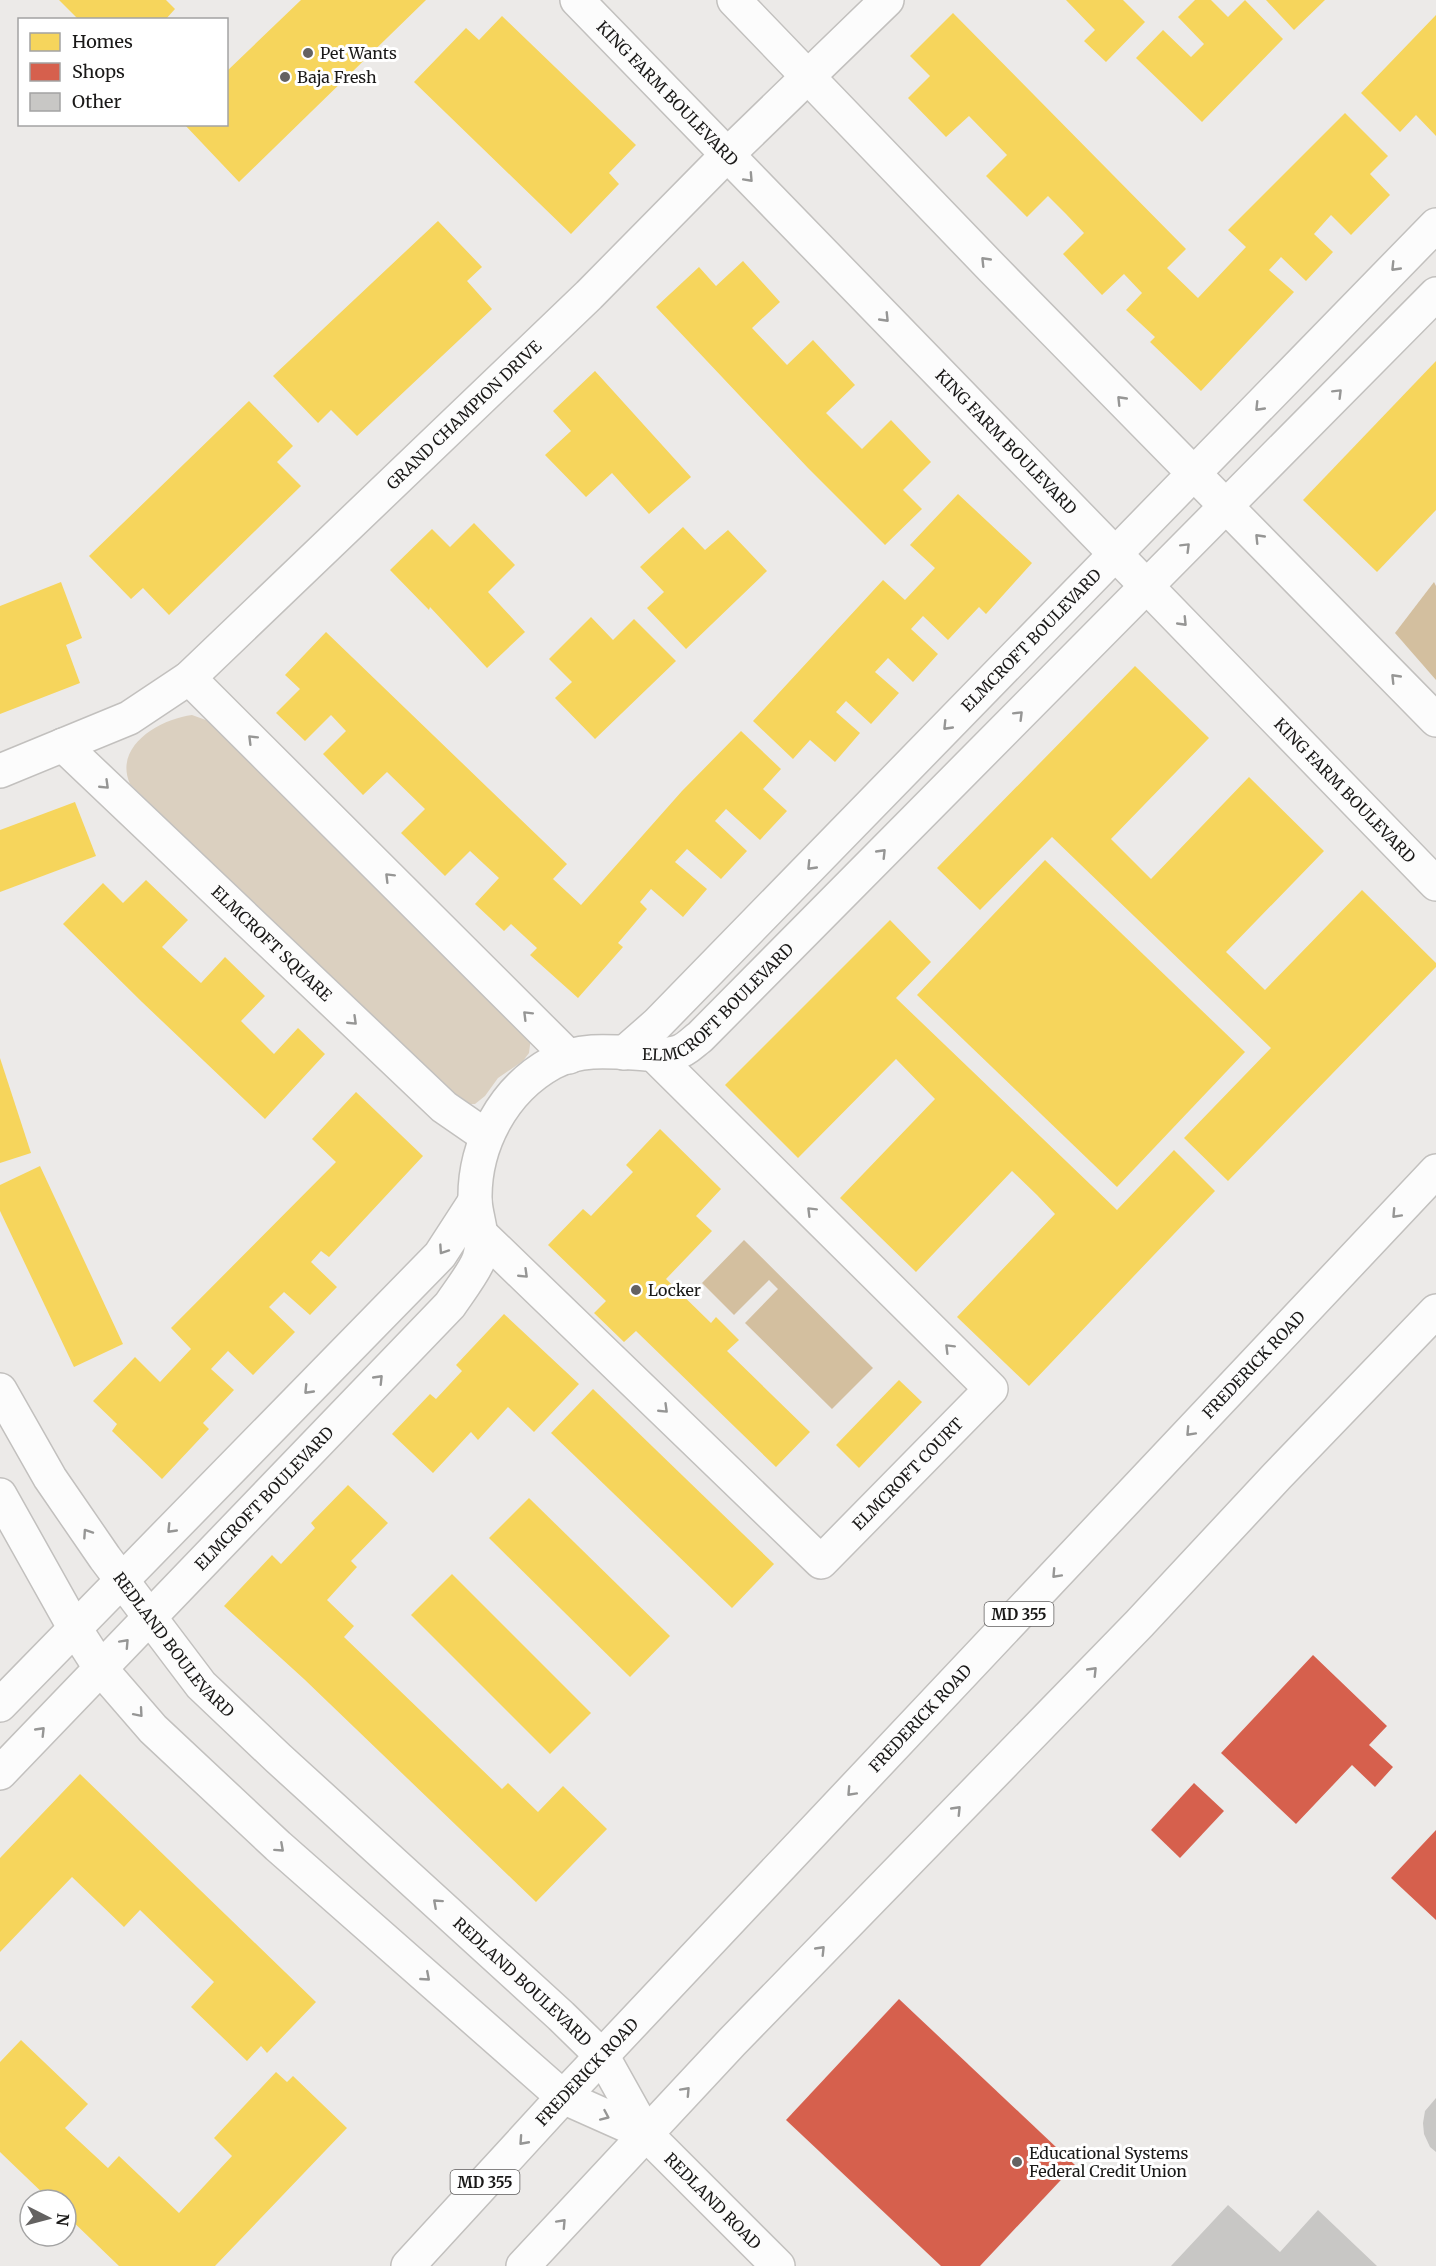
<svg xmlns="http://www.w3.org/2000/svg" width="1436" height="2266" font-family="Merriweather,serif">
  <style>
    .green { fill: #dbd0c0 }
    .water { fill: #d3bf9f }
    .homes { fill: #f6d55c }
    .shops { fill: #d6604d }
    .building { fill: #c8c7c5 }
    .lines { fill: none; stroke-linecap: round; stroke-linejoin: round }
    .street-casing { stroke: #c2c0be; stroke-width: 36 }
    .secondary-casing { stroke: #c2c0be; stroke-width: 36 }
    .primary-casing { stroke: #c2c0be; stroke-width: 36 }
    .street { stroke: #fcfcfc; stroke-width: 33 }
    .secondary { stroke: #fcfcfc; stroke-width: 33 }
    .primary { stroke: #fcfcfc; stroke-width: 33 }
    .oneway { stroke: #969695 }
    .poi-dot { fill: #646261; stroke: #fff; stroke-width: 2 }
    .labels { text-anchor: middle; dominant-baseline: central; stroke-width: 6; stroke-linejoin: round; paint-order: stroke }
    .shield { fill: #fff; stroke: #5f5e5d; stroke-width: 1.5 }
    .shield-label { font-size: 15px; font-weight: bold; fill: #1a1918 }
    .poi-label { font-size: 16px; fill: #1a1918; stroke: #fff; text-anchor: start }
    .street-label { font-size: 16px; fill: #1a1918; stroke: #fff }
  </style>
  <rect width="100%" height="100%" fill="#eceae8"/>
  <path class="green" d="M192,715L214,723L531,1037L529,1053L523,1061L498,1078L485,1096L475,1104H464L422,1068L130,784C113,746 160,719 192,715Z"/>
  <g class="water">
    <polygon points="1434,582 1436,586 1436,680 1395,633"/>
    <polygon points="744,1240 873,1368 832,1409 745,1323 778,1289 769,1280 734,1315 702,1283"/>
  </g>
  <g class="homes">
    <polygon points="59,0 166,0 175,9 165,20 79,20"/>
    <polygon points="301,0 426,0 239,182 184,124 226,124 226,72"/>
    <polygon points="1066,0 1123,0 1145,22 1106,62 1084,41 1095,30"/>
    <polygon points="1195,0 1211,0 1228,17 1245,0 1283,39 1202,122 1136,58 1163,30 1191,57 1204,44 1178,17"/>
    <polygon points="1266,0 1325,0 1294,30"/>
    <polygon points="953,13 1186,249 1167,268 1198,298 1246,247 1228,230 1345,113 1388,156 1370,174 1390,195 1351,235 1331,215 1314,234 1333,252 1306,281 1281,257 1269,270 1294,292 1201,391 1150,342 1155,337 1126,310 1142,293 1124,274 1102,295 1063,254 1084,233 1066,214 1048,196 1027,217 986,176 1007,155 969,116 946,137 908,98 930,76 910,56"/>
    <polygon points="1436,15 1436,136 1416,115 1400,132 1361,93"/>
    <polygon points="502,16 636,145 609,173 619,184 571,234 414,82 466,28 479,40"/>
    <polygon points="438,221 482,267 467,281 492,309 357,436 331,410 318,423 273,376"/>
    <polygon points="743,261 780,302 752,328 787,365 813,340 855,385 826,413 862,449 891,420 931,462 903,490 922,509 885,545 808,468 656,307 699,267 716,286"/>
    <polygon points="1436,361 1436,510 1377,572 1303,500"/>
    <polygon points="595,371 691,477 649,514 612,473 586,497 545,455 571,431 553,411"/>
    <polygon points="249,401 293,446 277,462 301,486 169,615 143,588 131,599 89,556"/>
    <polygon points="958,494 1032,563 986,614 979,607 948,640 923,616 911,629 938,654 913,682 888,658 875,672 899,693 871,724 846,701 836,712 860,733 835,762 810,740 793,759 753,721 883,580 905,600 935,568 910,545"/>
    <polygon points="474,523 515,565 488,592 525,632 487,668 430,607 429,610 390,570 432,529 450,547"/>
    <polygon points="683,527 705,550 728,530 767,571 686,649 647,608 664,592 640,567"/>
    <polygon points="61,582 82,638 66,645 80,683 0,714 0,606"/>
    <polygon points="591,617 613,640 634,619 676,661 595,739 555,698 572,682 549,659"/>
    <polygon points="326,632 567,864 553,879 581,905 682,791 741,731 781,769 763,789 787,811 760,840 726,809 715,821 747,851 721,879 687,849 675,862 707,889 683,917 651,889 640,902 647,909 618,943 623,947 578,998 530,955 537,948 511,924 504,931 475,904 499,878 470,851 445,876 401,833 425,809 387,772 363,795 323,754 346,731 331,715 305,741 276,713 300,689 285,675"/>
    <polygon points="1135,666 1209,738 1111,839 1151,879 1249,777 1324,851 1226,952 1265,990 1362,890 1436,963 1436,967 1228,1181 1184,1138 1271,1048 1052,837 980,910 937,868"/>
    <polygon points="75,802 96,856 0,892 0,830"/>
    <polygon points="1045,860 1245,1052 1117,1187 917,995"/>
    <polygon points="146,880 188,920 162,947 201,983 225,957 265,996 241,1021 274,1054 298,1028 325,1054 265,1119 142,1002 63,924 103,883 123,903"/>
    <polygon points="890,920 931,962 896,998 1117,1210 1174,1150 1215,1191 1029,1386 957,1317 1055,1214 1037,1195 1012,1171 916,1272 840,1198 935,1099 896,1059 798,1158 725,1085"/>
    <polygon points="0,1058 31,1153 0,1163"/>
    <polygon points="356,1092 423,1156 329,1257 321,1251 311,1262 337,1287 310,1315 284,1292 269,1307 295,1332 253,1375 228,1351 211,1369 234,1390 203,1423 209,1429 162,1479 112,1431 117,1424 93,1401 135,1357 160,1382 191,1349 171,1328 336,1162 312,1139"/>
    <polygon points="660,1129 721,1189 696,1216 712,1231 666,1279 711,1323 716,1317 739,1340 727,1351 810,1432 776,1467 636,1331 624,1342 594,1313 606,1301 548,1245 583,1209 591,1216 633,1172 626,1165"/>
    <polygon points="40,1166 123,1344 74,1367 0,1211 0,1185"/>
    <polygon points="504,1314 579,1384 534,1432 508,1407 478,1440 471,1432 433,1473 392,1434 430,1394 436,1399 462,1371 456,1365"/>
    <polygon points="899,1380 922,1402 859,1468 836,1445"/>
    <polygon points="593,1389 774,1564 732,1608 551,1433"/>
    <polygon points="348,1485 388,1523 351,1561 357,1567 327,1600 354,1626 344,1637 502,1789 508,1783 538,1812 563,1786 607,1829 536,1902 304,1679 224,1606 272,1555 281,1564 315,1528 311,1523"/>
    <polygon points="529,1498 670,1636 630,1677 489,1538"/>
    <polygon points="452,1574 591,1713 550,1754 411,1615"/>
    <polygon points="80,1774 316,2002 267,2053 261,2046 247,2061 191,2007 214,1982 140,1910 124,1927 72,1877 0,1952 0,1858"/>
    <polygon points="21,2040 88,2104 65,2128 108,2168 119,2156 179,2213 232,2156 214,2138 276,2072 287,2082 293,2076 347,2128 215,2266 119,2266 66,2215 66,2200 50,2200 0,2152 0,2062"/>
  </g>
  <g class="shops">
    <polygon points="1313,1655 1387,1726 1369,1745 1393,1767 1375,1787 1352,1765 1296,1824 1221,1753"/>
    <polygon points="1194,1783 1224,1811 1180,1858 1151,1830"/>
    <polygon points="1436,1830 1436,1920 1391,1878"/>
    <polygon points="899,1999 1075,2165 980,2266 941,2266 786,2120"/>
  </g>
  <g class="building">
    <polygon points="1436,2098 1436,2152 1430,2147 1424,2134 1423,2123 1425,2111"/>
    <polygon points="1228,2205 1280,2252 1318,2210 1377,2266 1171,2266"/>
  </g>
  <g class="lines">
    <g class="street-casing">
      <g id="street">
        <polyline points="189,678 569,1057"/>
        <path id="s1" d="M63,745L444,1107L486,1136"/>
        <path id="s2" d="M624,1053L657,1024L1436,225"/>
        <path id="s3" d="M481,1234L821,1562L991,1389L653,1054"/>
        <polyline points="0,1705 440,1255 475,1201"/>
        <path id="s4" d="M0,1773L450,1305C458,1293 475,1271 479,1259C486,1239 476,1219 475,1200C474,1145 503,1090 552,1063C582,1047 614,1052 646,1054C657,1054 667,1056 678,1052C686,1050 693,1042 700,1037L1436,294"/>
      </g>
    </g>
    <g class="secondary-casing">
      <g id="secondary">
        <path id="s5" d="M577,0L1436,884"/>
        <polyline points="734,0 992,268 1436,720"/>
        <path id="s6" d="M0,771L129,718L189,678L589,295L727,155L887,0"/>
        <path id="s7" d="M0,1390L50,1478L105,1558L201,1685L278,1758L561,2016L603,2057L646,2134L778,2266"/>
        <polyline points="0,1495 74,1627 101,1669 153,1729 278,1846 563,2097 646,2134"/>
      </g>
    </g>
    <g class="primary-casing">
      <g id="primary">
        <path id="s8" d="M408,2266L563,2097L1436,1171"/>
        <polyline points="523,2266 732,2042 1139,1624 1277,1476 1436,1311"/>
      </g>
    </g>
    <use href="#street" class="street"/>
    <use href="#secondary" class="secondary"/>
    <use href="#primary" class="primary"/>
  </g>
  <defs><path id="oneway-chevron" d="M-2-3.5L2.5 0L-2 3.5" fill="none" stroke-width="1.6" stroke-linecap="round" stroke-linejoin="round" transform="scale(1.5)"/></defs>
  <g class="oneway">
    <use href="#oneway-chevron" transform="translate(749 178) rotate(47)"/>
    <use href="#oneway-chevron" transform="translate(985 261) rotate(-134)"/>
    <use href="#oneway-chevron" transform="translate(1395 267) rotate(134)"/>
    <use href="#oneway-chevron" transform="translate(885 318) rotate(46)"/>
    <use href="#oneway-chevron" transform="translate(1338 393) rotate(-45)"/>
    <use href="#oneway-chevron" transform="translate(1121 400) rotate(-134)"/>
    <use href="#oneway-chevron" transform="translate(1259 407) rotate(134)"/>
    <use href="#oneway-chevron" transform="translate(1259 538) rotate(-134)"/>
    <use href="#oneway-chevron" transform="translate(1186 547) rotate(-45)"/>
    <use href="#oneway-chevron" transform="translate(1183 622) rotate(46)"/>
    <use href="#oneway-chevron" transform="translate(1395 678) rotate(-134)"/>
    <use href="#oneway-chevron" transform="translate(1019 715) rotate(-45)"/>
    <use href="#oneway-chevron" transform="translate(947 726) rotate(134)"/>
    <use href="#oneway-chevron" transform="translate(252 739) rotate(-135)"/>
    <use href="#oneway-chevron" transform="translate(105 785) rotate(44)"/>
    <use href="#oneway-chevron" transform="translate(882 853) rotate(-46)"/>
    <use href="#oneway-chevron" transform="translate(811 866) rotate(134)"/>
    <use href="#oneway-chevron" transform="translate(389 877) rotate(-135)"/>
    <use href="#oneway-chevron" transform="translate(527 1015) rotate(-135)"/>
    <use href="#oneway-chevron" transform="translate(353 1021) rotate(44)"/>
    <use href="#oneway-chevron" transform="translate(811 1211) rotate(-135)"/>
    <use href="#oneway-chevron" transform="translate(1396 1214) rotate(133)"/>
    <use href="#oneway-chevron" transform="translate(443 1250) rotate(124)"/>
    <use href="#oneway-chevron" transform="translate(524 1274) rotate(44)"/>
    <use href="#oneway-chevron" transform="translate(949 1348) rotate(-135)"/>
    <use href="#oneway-chevron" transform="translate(379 1379) rotate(-46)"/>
    <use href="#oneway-chevron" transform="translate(308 1390) rotate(134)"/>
    <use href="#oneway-chevron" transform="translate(664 1409) rotate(44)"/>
    <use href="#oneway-chevron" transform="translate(1190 1432) rotate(133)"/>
    <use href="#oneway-chevron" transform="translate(171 1529) rotate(134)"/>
    <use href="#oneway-chevron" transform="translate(87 1533) rotate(-124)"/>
    <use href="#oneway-chevron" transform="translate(1056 1574) rotate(133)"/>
    <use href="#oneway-chevron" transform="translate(125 1643) rotate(-47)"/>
    <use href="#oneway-chevron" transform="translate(1093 1671) rotate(-46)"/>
    <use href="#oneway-chevron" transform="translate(139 1713) rotate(49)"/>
    <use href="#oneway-chevron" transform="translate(41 1731) rotate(-46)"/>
    <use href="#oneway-chevron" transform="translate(851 1792) rotate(133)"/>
    <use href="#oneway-chevron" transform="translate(957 1810) rotate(-46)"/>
    <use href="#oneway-chevron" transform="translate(280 1848) rotate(42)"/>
    <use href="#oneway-chevron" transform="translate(437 1903) rotate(-138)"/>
    <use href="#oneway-chevron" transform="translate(821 1950) rotate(-46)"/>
    <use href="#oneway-chevron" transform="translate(426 1977) rotate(41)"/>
    <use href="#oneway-chevron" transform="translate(686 2091) rotate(-47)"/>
    <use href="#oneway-chevron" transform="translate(605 2116) rotate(24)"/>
    <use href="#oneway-chevron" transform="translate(523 2141) rotate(132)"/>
    <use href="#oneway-chevron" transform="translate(562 2223) rotate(-47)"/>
  </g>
  <g class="poi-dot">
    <circle cx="308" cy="53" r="6"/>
    <circle cx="285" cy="77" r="6"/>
    <circle cx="636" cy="1290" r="6"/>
    <circle cx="1017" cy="2162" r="6"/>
  </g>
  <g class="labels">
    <g class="shield">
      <rect x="984.5" y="1602" width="69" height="24" rx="4.5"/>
      <rect x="450.5" y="2170" width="69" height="24" rx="4.5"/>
    </g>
    <g class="shield-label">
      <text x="1019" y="1614">MD 355</text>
      <text x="485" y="2182">MD 355</text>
    </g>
    <g class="poi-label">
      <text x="320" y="53">Pet Wants</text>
      <text x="297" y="77">Baja Fresh</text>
      <text x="648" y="1290">Locker</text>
      <text x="1029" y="2153">Educational Systems<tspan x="1029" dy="18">Federal Credit Union</tspan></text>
    </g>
    <g class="street-label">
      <text stroke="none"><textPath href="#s5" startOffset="130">KING FARM BOULEVARD</textPath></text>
      <text stroke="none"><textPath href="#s6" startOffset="592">GRAND CHAMPION DRIVE</textPath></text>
      <text stroke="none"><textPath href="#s5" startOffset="616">KING FARM BOULEVARD</textPath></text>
      <text stroke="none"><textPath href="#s2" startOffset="580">ELMCROFT BOULEVARD</textPath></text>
      <text stroke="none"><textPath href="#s5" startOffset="1102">KING FARM BOULEVARD</textPath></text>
      <text stroke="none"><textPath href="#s1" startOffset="288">ELMCROFT SQUARE</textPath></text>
      <text stroke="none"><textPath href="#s4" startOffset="1116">ELMCROFT BOULEVARD</textPath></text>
      <text stroke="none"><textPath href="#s8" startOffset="1236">FREDERICK ROAD</textPath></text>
      <text stroke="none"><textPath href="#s3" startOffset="596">ELMCROFT COURT</textPath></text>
      <text stroke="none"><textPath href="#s4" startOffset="381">ELMCROFT BOULEVARD</textPath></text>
      <text stroke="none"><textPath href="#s7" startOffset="309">REDLAND BOULEVARD</textPath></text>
      <text stroke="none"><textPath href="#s8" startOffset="750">FREDERICK ROAD</textPath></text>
      <text stroke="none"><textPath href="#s7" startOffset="795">REDLAND BOULEVARD</textPath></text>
      <text stroke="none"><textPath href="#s8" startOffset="264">FREDERICK ROAD</textPath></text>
      <text stroke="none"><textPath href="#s7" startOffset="1088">REDLAND ROAD</textPath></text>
    </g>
  </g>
  <rect x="18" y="18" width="210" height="108" fill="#ffffff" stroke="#a3a3a3" stroke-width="1.5"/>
  <rect x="30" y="33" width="30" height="18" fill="#f6d55c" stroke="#a3a3a3" stroke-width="1.5"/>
  <text x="72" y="48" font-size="18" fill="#1a1918">Homes</text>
  <rect x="30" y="63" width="30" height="18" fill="#d6604d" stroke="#a3a3a3" stroke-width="1.5"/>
  <text x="72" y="78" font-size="18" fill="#1a1918">Shops</text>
  <rect x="30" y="93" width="30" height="18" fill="#c8c7c5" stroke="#a3a3a3" stroke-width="1.5"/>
  <text x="72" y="108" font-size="18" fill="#1a1918">Other</text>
  <g transform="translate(48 2218) rotate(96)"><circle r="28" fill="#ffffff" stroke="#a3a3a3" stroke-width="1.5"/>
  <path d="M0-4.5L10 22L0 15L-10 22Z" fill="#646261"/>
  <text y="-9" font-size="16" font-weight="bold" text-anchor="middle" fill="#1a1918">N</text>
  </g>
</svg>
